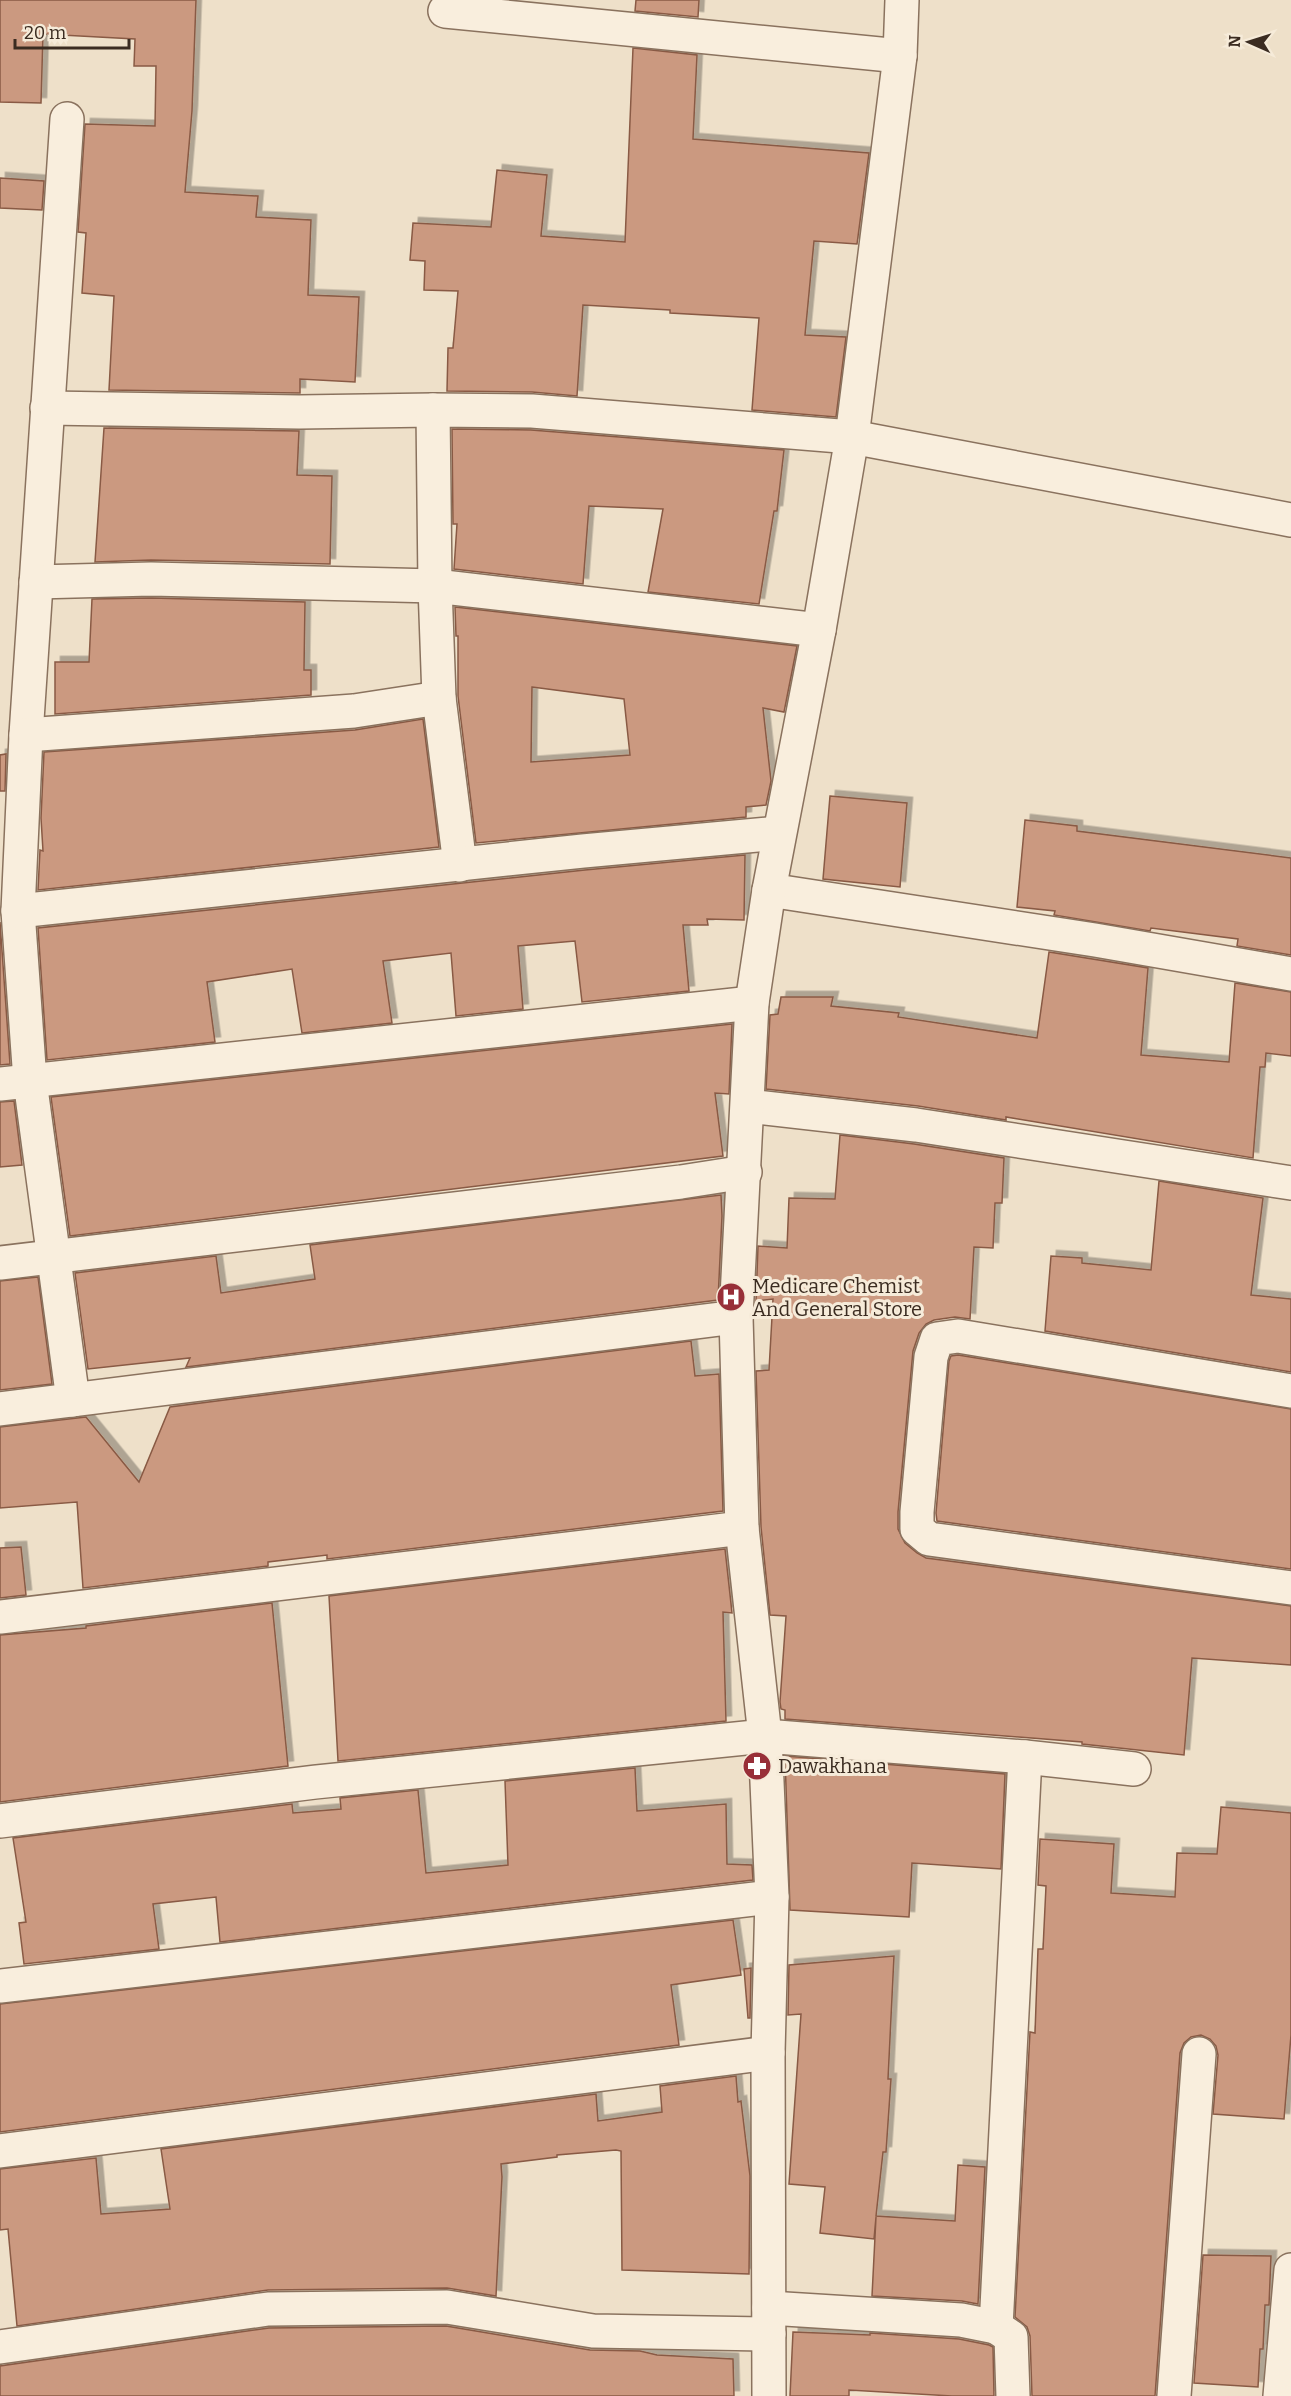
<svg xmlns="http://www.w3.org/2000/svg" width="1291" height="2396" font-family="Bitter,serif">
  <style>
    .building { fill: #cb9980; stroke: #895a44; stroke-width: 1.5; fill-rule: evenodd; filter: url(#shadow) }
    .lines { fill: none; stroke-linecap: round; stroke-linejoin: round }
    .street-casing { stroke: #8a725e; stroke-width: 36 }
    .street { stroke: #f9eedd; stroke-width: 33 }
    .labels { text-anchor: middle; dominant-baseline: central; stroke-width: 6; stroke-linejoin: round; paint-order: stroke }
    .poi-label { font-size: 20px; fill: #3b2c21; stroke: #f6ebd9; text-anchor: start }
  </style>
  <defs>
    <filter id="shadow"><feDropShadow dx="5.5" dy="-5.5" stdDeviation="0" flood-color="#0004"/></filter>
  </defs>
  <rect width="100%" height="100%" fill="#eee0c9"/>
  <g class="building">
    <polygon points="0,0 196,0 192,111 185,192 258,196 256,217 311,220 308,295 359,297 355,382 300,379 300,393 109,390 114,296 82,293 86,233 78,232 85,124 155,126 156,66 134,66 135,39 43,34 41,103 0,102"/>
    <polygon points="636,0 699,0 698,17 635,11"/>
    <polygon points="633,48 697,55 693,139 869,153 857,244 814,241 805,335 846,337 836,417 752,410 759,318 670,313 670,310 583,305 577,396 532,392 447,391 448,348 453,348 458,291 424,290 425,261 410,260 413,223 491,227 497,170 547,175 541,236 625,242"/>
    <polygon points="0,178 44,181 42,210 0,208"/>
    <polygon points="104,428 299,431 297,475 332,476 330,564 151,560 95,562"/>
    <polygon points="452,429 531,430 784,450 777,511 774,511 759,604 648,592 663,509 589,506 583,584 454,569 457,524 453,524"/>
    <polygon points="151,598 305,602 304,670 311,670 311,695 55,714 55,662 89,662 92,599"/>
    <path d="M455,607L797,646L784,712L763,708L771,781L766,805L746,807V817L476,843L458,696V636H456ZM532,687L624,699L630,755L531,762Z"/>
    <polygon points="423,719 439,847 38,890 40,850 43,851 41,818 44,752 355,730"/>
    <polygon points="6,754 5,791 0,791 0,755"/>
    <polygon points="830,796 907,803 900,887 823,879"/>
    <polygon points="1025,820 1077,826 1077,831 1291,858 1291,955 1237,946 1238,939 1151,928 1150,931 1054,915 1055,911 1017,907"/>
    <polygon points="745,855 744,920 707,919 708,925 683,925 689,991 582,1002 575,941 518,946 523,1009 456,1016 451,953 383,961 392,1023 302,1033 292,969 207,982 215,1042 47,1060 38,928 585,870"/>
    <polygon points="0,922 10,1064 0,1065"/>
    <polygon points="1049,952 1148,968 1141,1055 1229,1062 1235,983 1291,992 1291,1056 1266,1053 1265,1067 1260,1067 1253,1158 1006,1117 1006,1120 918,1106 766,1089 770,1015 778,1014 781,997 833,997 831,1006 899,1013 898,1017 1037,1038"/>
    <polygon points="732,1024 729,1094 715,1093 723,1156 70,1236 51,1097"/>
    <polygon points="14,1101 22,1165 0,1167 0,1102"/>
    <polygon points="840,1135 914,1144 1004,1158 1002,1203 995,1203 993,1248 974,1247 970,1319 955,1317 934,1320 926,1324 919,1333 913,1351 898,1512 898,1529 905,1543 917,1553 926,1558 1291,1606 1291,1665 1192,1658 1184,1755 1082,1744 1082,1742 785,1719 785,1710 781,1709 780,1702 786,1616 770,1615 761,1527 756,1371 769,1370 773,1299 756,1301 758,1246 787,1248 789,1198 835,1199"/>
    <polygon points="1159,1181 1263,1198 1251,1295 1291,1299 1291,1372 1045,1331 1051,1256 1082,1258 1082,1263 1151,1270"/>
    <polygon points="721,1195 722,1216 718,1300 186,1367 190,1358 88,1369 75,1273 216,1256 221,1293 315,1279 310,1245"/>
    <polygon points="38,1277 52,1384 0,1390 0,1281"/>
    <polygon points="691,1341 695,1376 719,1374 723,1511 327,1559 327,1555 268,1562 268,1566 83,1588 77,1502 0,1508 0,1427 86,1417 139,1482 170,1407"/>
    <polygon points="958,1355 1291,1409 1291,1569 937,1521 936,1513 949,1361 951,1356"/>
    <polygon points="21,1547 26,1595 0,1598 0,1548"/>
    <polygon points="725,1549 732,1613 723,1612 726,1721 338,1761 329,1596"/>
    <polygon points="272,1603 288,1766 0,1802 0,1635 86,1628 86,1626"/>
    <polygon points="785,1756 1005,1774 1001,1869 912,1863 909,1917 790,1910"/>
    <polygon points="635,1768 637,1811 726,1804 727,1864 752,1865 753,1880 220,1942 216,1897 153,1904 159,1949 24,1964 19,1923 26,1922 13,1838 292,1804 293,1813 341,1809 340,1798 418,1790 426,1873 508,1865 505,1781"/>
    <polygon points="1221,1807 1291,1813 1291,2035 1284,2119 1213,2114 1218,2055 1216,2046 1210,2039 1201,2035 1191,2037 1184,2043 1180,2053 1155,2396 1032,2396 1030,2336 1027,2327 1015,2317 1030,2032 1035,2033 1038,1949 1043,1949 1046,1886 1038,1885 1040,1839 1114,1844 1111,1893 1175,1897 1177,1853 1217,1854"/>
    <polygon points="733,1920 741,1975 671,1985 679,2045 0,2132 0,2004"/>
    <polygon points="894,1956 888,2079 891,2079 886,2152 883,2152 876,2216 955,2221 958,2165 985,2167 978,2304 962,2301 872,2296 876,2217 874,2239 820,2233 825,2187 789,2184 801,2014 788,2015 789,1965"/>
    <polygon points="751,1968 750,2018 748,2018 744,1969"/>
    <polygon points="736,2076 738,2102 741,2101 750,2176 749,2274 622,2270 621,2151 616,2150 557,2155 557,2157 501,2164 502,2177 496,2296 447,2288 268,2290 17,2326 8,2229 0,2230 0,2169 96,2158 101,2214 170,2209 161,2149 596,2094 598,2121 662,2112 660,2086"/>
    <polygon points="1203,2255 1271,2256 1269,2305 1265,2305 1263,2349 1260,2349 1258,2387 1194,2383"/>
    <polygon points="446,2326 590,2350 640,2351 657,2355 733,2359 734,2396 0,2396 0,2366 269,2328"/>
    <polygon points="793,2332 870,2335 870,2333 959,2339 989,2345 993,2347 994,2396 952,2396 849,2390 849,2396 790,2396"/>
  </g>
  <g class="lines">
    <g class="street-casing">
      <g id="street">
        <polyline points="445,11 900,56"/>
        <polyline points="67,119 26,735 18,911 30,1081 73,1400"/>
        <polyline points="47,408 299,412 433,410"/>
        <polyline points="36,582 151,579 435,586 433,410 532,411 852,437 1291,520"/>
        <polyline points="26,735 354,711 439,698"/>
        <polyline points="460,865 439,698 435,586 819,630"/>
        <polyline points="769,890 1095,940 1291,974"/>
        <polyline points="18,911 583,851 779,833"/>
        <polyline points="0,1084 752,1003"/>
        <polyline points="748,1106 916,1125 1291,1183"/>
        <polyline points="0,1263 681,1182 745,1172"/>
        <polyline points="1291,1391 958,1336 937,1339 931,1357 917,1512 917,1529 929,1539 1291,1588"/>
        <polyline points="0,1409 736,1317"/>
        <polyline points="0,1617 742,1528"/>
        <polyline points="0,1821 315,1782 765,1736 1025,1757 1134,1769"/>
        <polyline points="0,1986 772,1897"/>
        <polyline points="0,2151 768,2053"/>
        <polyline points="769,2308 961,2320 996,2327"/>
        <polyline points="0,2347 268,2309 447,2307 593,2331 769,2334"/>
        <polyline points="769,2396 768,2053 772,1897 765,1736 742,1528 736,1317 752,1003 769,890 819,630 852,437 900,56 902,0"/>
        <polyline points="1013,2396 1011,2337 996,2327 1025,1757"/>
        <polyline points="1174,2396 1199,2054"/>
        <polyline points="1280,2396 1291,2270"/>
      </g>
    </g>
    <use href="#street" class="street"/>
  </g>
  <defs>
    <g id="hospital-disc" transform="scale(1.5)"><circle r="9.5" fill="#982f38" stroke="#f6ebd9"/><path d="M-5-5h3v3.5h4V-5h3V5h-3V1.5h-4V5h-3Z" fill="#fff"/></g>
    <g id="pharmacy-disc" transform="scale(1.5)"><circle r="9.5" fill="#982f38" stroke="#f6ebd9"/><path d="M-2-6h4v4h4v4h-4v4h-4v-4h-4v-4h4Z" fill="#fff"/></g>
  </defs>
  <g fill-rule="evenodd">
    <use href="#hospital-disc" x="731" y="1297"/>
    <use href="#pharmacy-disc" x="757" y="1766"/>
  </g>
  <g class="labels">
    <g class="poi-label">
      <text x="752" y="1286">Medicare Chemist<tspan x="752" dy="23">And General Store</tspan></text>
      <text x="778" y="1766">Dawakhana</text>
    </g>
  </g>
  <g transform="translate(1249 42) rotate(273)" stroke="#f6ebd9" stroke-width="4.5" paint-order="stroke">
  <path d="M0-4.5L10 22L0 15L-10 22Z" fill="#3b2c21"/>
  <text y="-9" font-size="16" font-weight="bold" text-anchor="middle" fill="#3b2c21">N</text>
  </g>
  <path d="M15 39v9h114v-9" fill="none" stroke="#3b2c21" stroke-width="3"/>
  <text x="24" y="39" font-size="18" fill="#3b2c21" stroke="#f6ebd9" stroke-width="4.5" paint-order="stroke">20 m</text>
</svg>
